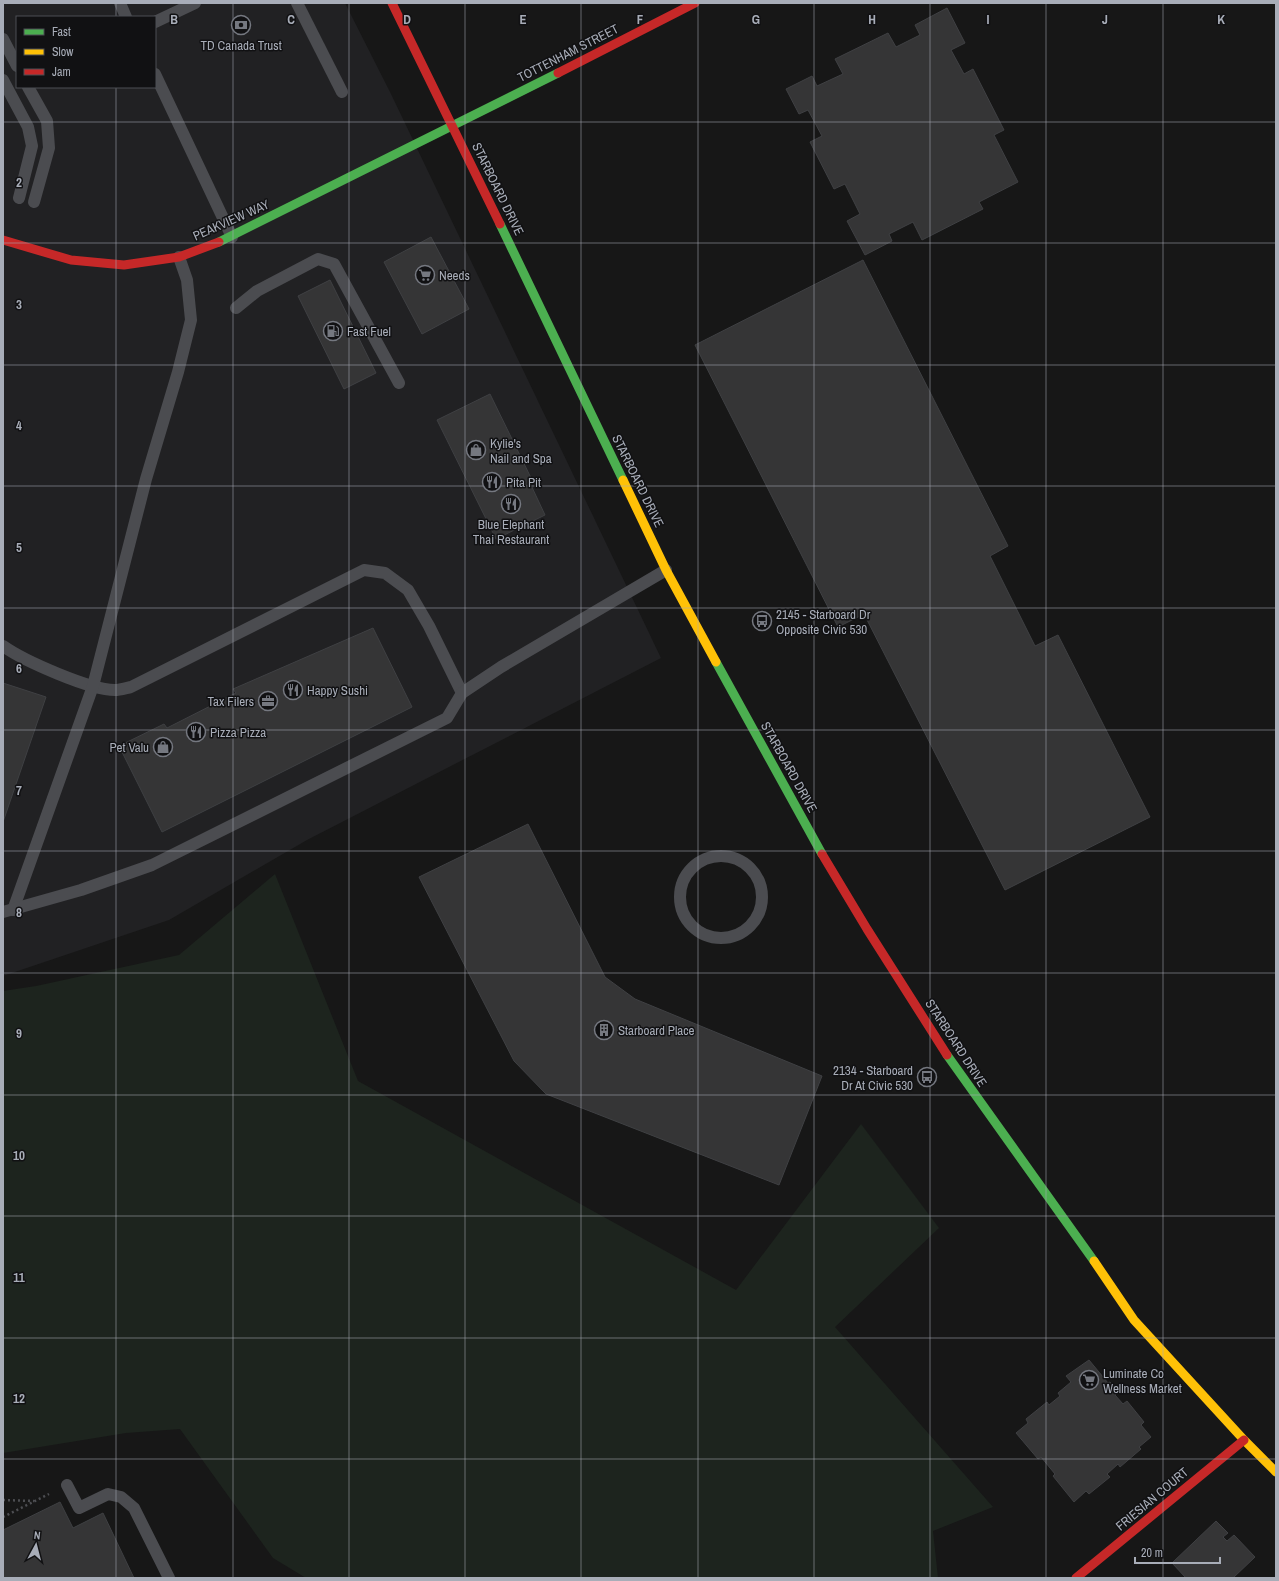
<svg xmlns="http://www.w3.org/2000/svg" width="1279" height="1581" font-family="'Archivo Narrow',sans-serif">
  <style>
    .built { fill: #212123; fill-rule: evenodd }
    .green { fill: #1d241e }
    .building { fill: #353536; stroke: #3f4043 }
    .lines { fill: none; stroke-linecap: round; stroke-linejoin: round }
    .path { stroke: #4d4e52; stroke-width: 2.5; stroke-dasharray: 2 3; stroke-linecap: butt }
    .lane { stroke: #4b4c50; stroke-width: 12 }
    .fast { stroke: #4caf50; stroke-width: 9 }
    .slow { stroke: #ffc107; stroke-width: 9 }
    .jam { stroke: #c62828; stroke-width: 9 }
    .grid { fill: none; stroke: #a8adb8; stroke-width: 1; stroke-opacity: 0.55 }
    .labels { text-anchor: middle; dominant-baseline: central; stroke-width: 3; stroke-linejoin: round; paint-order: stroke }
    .poi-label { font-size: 13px; fill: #a8adb8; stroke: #111113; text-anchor: start }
    .street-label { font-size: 13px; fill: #a8adb8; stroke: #111113 }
    .grid-label { font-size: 13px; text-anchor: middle; font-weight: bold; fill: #a8adb8; stroke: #111113; stroke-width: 3; stroke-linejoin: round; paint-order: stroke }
  </style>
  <rect width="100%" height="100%" fill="#171717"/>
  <path class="built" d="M3,3H345L391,94L661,658L307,840L169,920L3,976ZM17,17H155V87H17Z"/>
  <polygon class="green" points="275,874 358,1081 736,1290 861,1124 939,1228 835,1327 993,1507 933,1531 938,1578 306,1578 273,1558 180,1429 126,1433 3,1453 3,991 36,986 179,955"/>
  <g class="building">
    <polygon points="947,8 965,43 951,50 964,74 973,69 1004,130 994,135 1018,182 979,202 983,209 922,240 913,222 889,234 892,241 865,255 847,221 860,214 845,184 834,189 810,142 822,136 808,110 799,114 786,89 812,76 817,86 843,74 835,59 888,33 896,47 920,35 915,25"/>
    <polygon points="431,237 469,309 422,334 384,262"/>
    <polygon points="863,260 1008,546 990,556 1035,646 1058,635 1150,817 1005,890 864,614 838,627 695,345"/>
    <polygon points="330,280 376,373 344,389 298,296"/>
    <polygon points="490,394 533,482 530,483 545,515 496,539 437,420"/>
    <polygon points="373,628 412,707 162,832 119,746 164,724 167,728 236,693 233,689"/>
    <polygon points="3,683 46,697 3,822"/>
    <polygon points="528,824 605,977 635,999 822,1076 779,1185 546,1094 514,1061 419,877"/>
    <polygon points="1089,1360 1108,1383 1110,1382 1118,1392 1115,1395 1123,1404 1127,1401 1144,1422 1141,1425 1151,1437 1139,1447 1141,1449 1120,1467 1118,1464 1107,1474 1110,1477 1089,1494 1086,1491 1074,1502 1053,1476 1055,1474 1041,1457 1038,1459 1016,1433 1028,1423 1026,1419 1047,1402 1049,1405 1060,1396 1058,1393 1071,1382 1066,1376"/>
    <polygon points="60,1502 73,1528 103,1513 134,1578 3,1578 3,1530"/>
    <polygon points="1216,1521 1228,1533 1223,1537 1227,1541 1234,1535 1255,1557 1233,1578 1186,1578 1172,1563"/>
  </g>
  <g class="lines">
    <g class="path">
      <polyline points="3,1500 34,1501"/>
      <polyline points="3,1517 49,1494"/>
    </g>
    <g class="lane">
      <polyline points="120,3 126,17"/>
      <polyline points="297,3 342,92"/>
      <polyline points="155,22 195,3"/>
      <polyline points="3,39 17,66"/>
      <polyline points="155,74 232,237"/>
      <polyline points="3,80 28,127 32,146 19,198"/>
      <polyline points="28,87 47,121 49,148 34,202"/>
      <polyline points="236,308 257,291 318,259 334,264 399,383"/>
      <path d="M3,646C24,661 90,690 115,690C120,690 126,688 131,687L364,570L385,573L408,590L429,626L462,693"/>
      <circle cx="721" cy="897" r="41"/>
      <polyline points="13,910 93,686 146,479 178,372 191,320 187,280 179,257"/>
      <polyline points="3,912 81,890 152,865 447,718 462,693 501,667 666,570"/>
      <polyline points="67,1485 79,1508 108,1494 121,1497 134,1508 169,1578"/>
    </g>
    <g class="fast">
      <polyline points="500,224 623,480"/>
      <polyline points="219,242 558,73"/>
      <polyline points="716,662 822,854"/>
      <polyline points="947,1055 1094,1261"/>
    </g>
    <g class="slow">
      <polyline points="623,480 666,570 716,662"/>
      <polyline points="1094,1261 1134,1320 1244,1440 1276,1472"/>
    </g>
    <g class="jam">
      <polyline points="392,3 500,224"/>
      <polyline points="558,73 695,3"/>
      <polyline points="3,240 71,260 124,265 179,257 219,242"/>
      <polyline points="822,854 867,929 947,1055"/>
      <polyline points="1076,1578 1244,1440"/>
    </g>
  </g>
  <path class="grid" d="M116,3V17M233,3V1578M349,3V1578M465,3V1578M581,3V1578M698,3V1578M814,3V1578M930,3V1578M1046,3V1578M1163,3V1578M116,87V1578M3,122H1276M3,243H1276M3,365H1276M3,486H1276M3,608H1276M3,730H1276M3,851H1276M3,973H1276M3,1095H1276M3,1216H1276M3,1338H1276M3,1459H1276"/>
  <defs>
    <g id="bank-ring" transform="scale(1)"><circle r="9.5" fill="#111113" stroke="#757880" stroke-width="1.5"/><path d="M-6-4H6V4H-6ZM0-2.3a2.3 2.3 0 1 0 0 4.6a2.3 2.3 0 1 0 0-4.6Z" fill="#757880"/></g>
    <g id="supermarket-ring" transform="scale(1)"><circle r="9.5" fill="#111113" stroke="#757880" stroke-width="1.5"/><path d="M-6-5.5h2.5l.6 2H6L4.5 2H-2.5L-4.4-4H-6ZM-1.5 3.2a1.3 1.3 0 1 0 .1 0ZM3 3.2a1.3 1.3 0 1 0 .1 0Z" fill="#757880"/></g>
    <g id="fuel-ring" transform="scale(1)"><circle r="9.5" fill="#111113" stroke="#757880" stroke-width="1.5"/><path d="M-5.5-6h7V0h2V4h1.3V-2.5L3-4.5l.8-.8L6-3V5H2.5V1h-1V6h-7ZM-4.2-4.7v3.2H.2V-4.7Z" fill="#757880"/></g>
    <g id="shop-ring" transform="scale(1)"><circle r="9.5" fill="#111113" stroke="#757880" stroke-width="1.5"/><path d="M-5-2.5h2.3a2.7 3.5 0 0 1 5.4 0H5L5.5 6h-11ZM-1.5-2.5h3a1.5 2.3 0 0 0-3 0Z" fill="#757880"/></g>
    <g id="restaurant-ring" transform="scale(1)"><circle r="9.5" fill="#111113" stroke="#757880" stroke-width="1.5"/><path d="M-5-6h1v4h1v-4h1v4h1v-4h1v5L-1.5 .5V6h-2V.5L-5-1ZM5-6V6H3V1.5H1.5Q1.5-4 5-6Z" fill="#757880"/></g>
    <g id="bus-ring" transform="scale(1)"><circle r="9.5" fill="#111113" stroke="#757880" stroke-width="1.5"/><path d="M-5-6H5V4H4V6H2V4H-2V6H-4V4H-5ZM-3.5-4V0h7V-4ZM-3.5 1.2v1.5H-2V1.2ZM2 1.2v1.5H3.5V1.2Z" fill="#757880"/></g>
    <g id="office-ring" transform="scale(1)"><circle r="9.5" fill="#111113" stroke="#757880" stroke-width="1.5"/><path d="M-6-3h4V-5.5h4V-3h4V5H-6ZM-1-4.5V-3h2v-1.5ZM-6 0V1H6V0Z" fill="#757880"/></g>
    <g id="building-ring" transform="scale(1)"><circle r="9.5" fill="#111113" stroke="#757880" stroke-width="1.5"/><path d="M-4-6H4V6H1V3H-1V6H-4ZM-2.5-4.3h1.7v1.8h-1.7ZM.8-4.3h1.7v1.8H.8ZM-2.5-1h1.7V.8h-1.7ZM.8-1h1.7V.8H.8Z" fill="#757880"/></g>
  </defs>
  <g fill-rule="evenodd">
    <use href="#bank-ring" x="241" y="25"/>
    <use href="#supermarket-ring" x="425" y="275"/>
    <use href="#fuel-ring" x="333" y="331"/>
    <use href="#shop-ring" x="476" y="450"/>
    <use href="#restaurant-ring" x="492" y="482"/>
    <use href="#restaurant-ring" x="511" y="504"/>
    <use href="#bus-ring" x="762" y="621"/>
    <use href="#restaurant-ring" x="293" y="690"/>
    <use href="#office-ring" x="268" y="701"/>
    <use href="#restaurant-ring" x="196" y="732"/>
    <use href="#shop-ring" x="163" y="747"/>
    <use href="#building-ring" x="604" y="1030"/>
    <use href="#bus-ring" x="927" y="1077"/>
    <use href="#supermarket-ring" x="1089" y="1380"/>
  </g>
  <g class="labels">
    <g class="poi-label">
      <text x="241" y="45" text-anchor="middle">TD Canada Trust</text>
      <text x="439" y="275">Needs</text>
      <text x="347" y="331">Fast Fuel</text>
      <text x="490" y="443">Kylie's<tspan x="490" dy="15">Nail and Spa</tspan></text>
      <text x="506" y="482">Pita Pit</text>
      <text x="511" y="524" text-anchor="middle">Blue Elephant<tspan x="511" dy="15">Thai Restaurant</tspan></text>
      <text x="776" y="614">2145 - Starboard Dr<tspan x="776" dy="15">Opposite Civic 530</tspan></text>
      <text x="307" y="690">Happy Sushi</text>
      <text x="254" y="701" text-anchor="end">Tax Filers</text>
      <text x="210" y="732">Pizza Pizza</text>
      <text x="149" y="747" text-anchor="end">Pet Valu</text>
      <text x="618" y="1030">Starboard Place</text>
      <text x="913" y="1070" text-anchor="end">2134 - Starboard<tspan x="913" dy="15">Dr At Civic 530</tspan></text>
      <text x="1103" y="1373">Luminate Co<tspan x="1103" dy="15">Wellness Market</tspan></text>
    </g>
    <g class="street-label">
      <text transform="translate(568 53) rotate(-27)">TOTTENHAM STREET</text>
      <text transform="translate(498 189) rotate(64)">STARBOARD DRIVE</text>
      <text transform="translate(231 220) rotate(-24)">PEAKVIEW WAY</text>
      <text transform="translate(638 481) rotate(64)">STARBOARD DRIVE</text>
      <text transform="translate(789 767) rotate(61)">STARBOARD DRIVE</text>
      <text transform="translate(956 1043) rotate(57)">STARBOARD DRIVE</text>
      <text transform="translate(1152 1499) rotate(-40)">FRIESIAN COURT</text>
    </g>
  </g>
  <g class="grid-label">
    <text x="174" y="24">B</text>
    <text x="291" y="24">C</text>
    <text x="407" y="24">D</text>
    <text x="523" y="24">E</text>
    <text x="640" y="24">F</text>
    <text x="756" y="24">G</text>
    <text x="872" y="24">H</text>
    <text x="988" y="24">I</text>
    <text x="1105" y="24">J</text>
    <text x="1221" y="24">K</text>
    <text x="19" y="187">2</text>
    <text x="19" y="309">3</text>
    <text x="19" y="430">4</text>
    <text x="19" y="552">5</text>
    <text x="19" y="673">6</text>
    <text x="19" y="795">7</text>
    <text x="19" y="917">8</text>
    <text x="19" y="1038">9</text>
    <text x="19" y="1160">10</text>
    <text x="19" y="1282">11</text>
    <text x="19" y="1403">12</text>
  </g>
  <rect width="1279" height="1581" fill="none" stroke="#a8adb8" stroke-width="8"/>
  <rect x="16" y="16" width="140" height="72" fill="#111113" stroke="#4d4f55"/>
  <rect x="24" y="29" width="20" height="6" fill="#4caf50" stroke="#4d4f55"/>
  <text x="52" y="36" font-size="12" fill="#a8adb8">Fast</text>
  <rect x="24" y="49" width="20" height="6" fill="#ffc107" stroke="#4d4f55"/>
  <text x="52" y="56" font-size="12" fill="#a8adb8">Slow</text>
  <rect x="24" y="69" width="20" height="6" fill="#c62828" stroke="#4d4f55"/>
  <text x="52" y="76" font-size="12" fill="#a8adb8">Jam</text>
  <g transform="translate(36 1545) rotate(7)" stroke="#111113" stroke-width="3" paint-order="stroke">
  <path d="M0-3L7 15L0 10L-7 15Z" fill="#a8adb8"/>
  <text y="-6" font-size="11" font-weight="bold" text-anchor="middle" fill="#a8adb8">N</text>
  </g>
  <path d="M1135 1557v6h85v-6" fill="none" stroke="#a8adb8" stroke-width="2"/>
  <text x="1141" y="1557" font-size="12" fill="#a8adb8" stroke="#111113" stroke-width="3" paint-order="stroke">20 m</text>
</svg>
